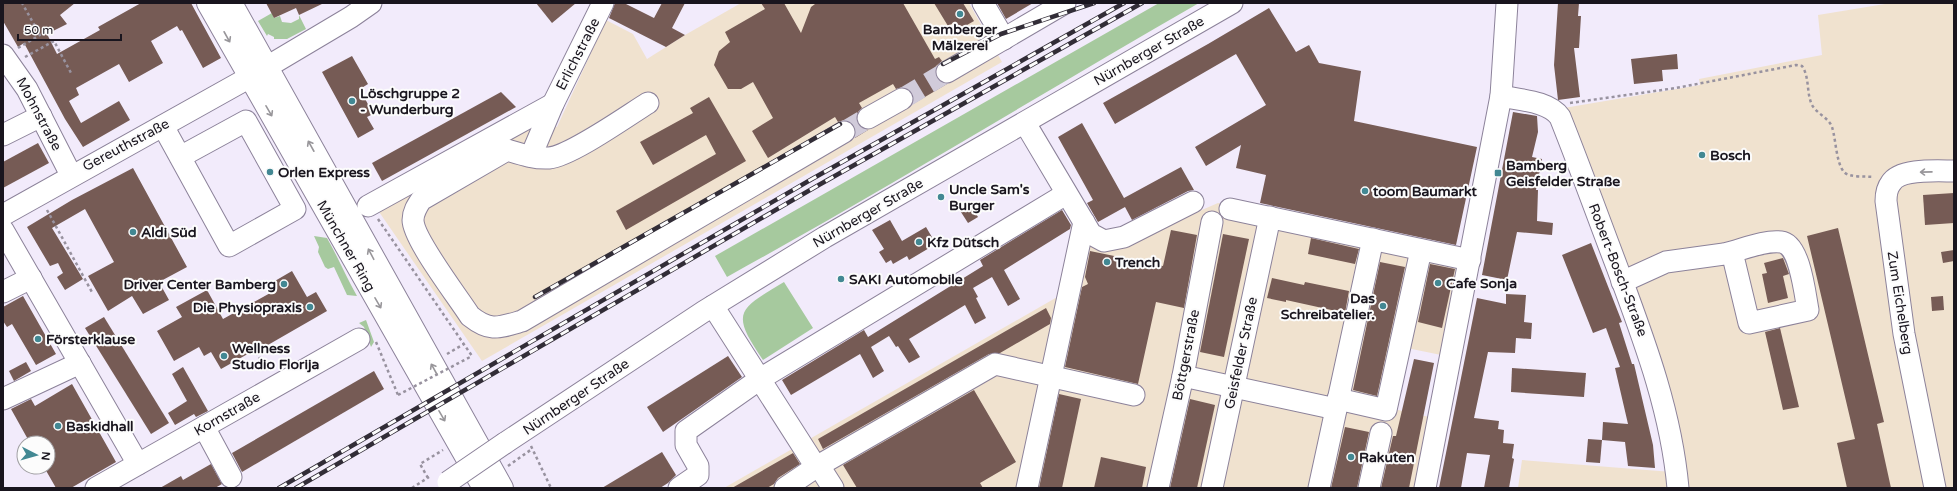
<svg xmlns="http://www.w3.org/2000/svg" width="1957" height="491" font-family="'Varela Round',sans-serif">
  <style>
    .industrial { fill: #f0e2cf }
    .green { fill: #a6c99e }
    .building { fill: #765b55 }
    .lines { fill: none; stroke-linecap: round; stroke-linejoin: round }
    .minor-tunnel { stroke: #d1cbda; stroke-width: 21; stroke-dasharray: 21 10; stroke-linecap: butt }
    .minor-casing { stroke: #8c829a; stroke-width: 23 }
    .major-casing { stroke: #8c829a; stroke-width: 24 }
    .path { stroke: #98929f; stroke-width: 2.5; stroke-dasharray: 3 3; stroke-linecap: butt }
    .minor { stroke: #fff; stroke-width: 21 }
    .major { stroke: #fff; stroke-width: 22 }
    .rail-casing { stroke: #322d37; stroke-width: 4.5 }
    .rail { stroke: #fcfcfc; stroke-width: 3; stroke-dasharray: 9; stroke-linecap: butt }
    .minor-bridge-casing { stroke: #8c829a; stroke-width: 23; stroke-linecap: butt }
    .path-bridge { stroke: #98929f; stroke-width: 2.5; stroke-dasharray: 3 3; stroke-linecap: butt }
    .minor-bridge { stroke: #fff; stroke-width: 21 }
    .oneway { stroke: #98969a }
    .poi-dot { fill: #428893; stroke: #fcfcfc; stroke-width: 1.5 }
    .labels { text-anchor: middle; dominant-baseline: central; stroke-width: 4; stroke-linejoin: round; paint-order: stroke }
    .poi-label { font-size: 14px; font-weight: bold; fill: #19151e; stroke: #fcfcfc; text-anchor: start }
    .street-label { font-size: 14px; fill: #19151e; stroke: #fcfcfc }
  </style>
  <rect width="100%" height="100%" fill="#f2ebfb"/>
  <g class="industrial">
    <polygon points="741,3 969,3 1002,62 482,361 375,206 535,117 557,127 606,20 633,34 647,59 685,35"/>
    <polygon points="1891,3 1954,3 1954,488 1518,488 1522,460 1672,472 1663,423 1552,110 1700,85 1699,79 1822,55 1818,15"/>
    <polygon points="1218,203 1461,250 1441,355 1407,348 1394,409 1429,417 1418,488 724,488 1059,296 1076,223 1142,236"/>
  </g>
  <g class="green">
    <path d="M1159,3H1199C1041,94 886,189 727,277L715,256Z"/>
    <polygon points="272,13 274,18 280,16 282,22 291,23 299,19 299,15 306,29 287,39 274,39 274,37 268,34 267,36 258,21"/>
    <path d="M314,236L327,238C338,257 346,277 357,296L347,295L334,267L328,269L325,267L318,252L319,247Z"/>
    <path d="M784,282L813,328L763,360C730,312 738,310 784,282Z"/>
    <polygon points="366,320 374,342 371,347 364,327 359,323"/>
  </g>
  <g class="building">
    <polygon points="3,3 75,3 60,15 67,24 47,34 57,54 100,30 98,27 141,3 191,3 221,58 203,68 182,30 180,31 177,26 151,41 163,63 129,82 119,64 76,88 79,95 69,101 81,123 119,101 130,120 83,147 65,119 24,43 18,47 3,21"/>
    <polygon points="266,3 324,3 299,15 296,8 274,18"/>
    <polygon points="536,3 576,3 552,23"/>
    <polygon points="615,3 624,3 654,18 662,3 685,3 672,28 685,35 666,47 609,18"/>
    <polygon points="761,3 784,3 801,33 811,7 815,4 903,3 935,59 939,57 942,61 936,66 935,72 936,78 941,82 947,84 913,104 914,99 912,93 908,89 903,87 896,89 893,84 859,103 862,108 858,112 856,117 857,123 862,128 868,130 855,138 856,132 854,126 850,122 844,120 838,122 835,117 768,158 752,131 773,118 753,82 741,89 728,89 714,65 719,51 730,42 725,32 765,9"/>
    <polygon points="934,3 963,3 974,21 960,29 955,22 948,26"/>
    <polygon points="997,3 1033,3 1006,19"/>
    <polygon points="1558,3 1579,3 1578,16 1581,16 1579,48 1574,48 1580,97 1558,100 1554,65"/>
    <polygon points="1269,8 1296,52 1309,45 1319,63 1361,71 1354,121 1477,147 1456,245 1260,203 1266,175 1236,168 1241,145 1206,166 1195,147 1266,105 1236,54 1115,124 1103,103 1208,44"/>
    <polygon points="1677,54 1678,69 1662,70 1663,81 1634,84 1631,59"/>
    <polygon points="352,56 368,84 360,89 373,114 367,117 374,129 358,138 322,72"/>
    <polygon points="501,92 516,107 382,181 372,163"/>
    <polygon points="709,97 746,161 626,230 616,211 716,154 706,135 653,165 640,142 693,113 690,108"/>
    <polygon points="1513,112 1537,116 1538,132 1532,157 1542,159 1536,190 1538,190 1537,221 1553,223 1552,235 1517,232 1507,280 1482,275"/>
    <polygon points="1082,123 1124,198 1181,167 1194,190 1188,191 1132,220 1125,207 1098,222 1087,203 1093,200 1058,137"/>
    <polygon points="38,143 49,163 3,188 3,162"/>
    <polygon points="133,168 187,267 159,282 169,300 143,314 132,296 108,311 88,276 114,262 85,209 52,228 83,279 65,290 57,277 63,273 58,263 50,266 27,227 72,200"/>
    <polygon points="1954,193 1954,223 1925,225 1923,195"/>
    <polygon points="969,203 978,217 968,223 959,209"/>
    <polygon points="1062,210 1071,225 1070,229 1004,270 1020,299 1008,306 992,277 973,288 978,297 976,298 986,318 975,324 965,305 909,339 920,357 909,363 898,346 896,347 889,336 871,347 884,371 873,378 860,354 791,395 782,380 864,330 868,337 983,266 980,260"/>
    <polygon points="890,220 902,241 926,227 936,244 909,260 907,256 893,264 891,260 886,263 879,252 884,249 872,230"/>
    <polygon points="1838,228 1884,422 1877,424 1891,488 1847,488 1837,443 1855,439 1807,236"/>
    <polygon points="1171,230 1197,235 1184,308 1156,302 1138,384 1065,367 1082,287 1088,284 1085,277 1090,251 1163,266"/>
    <polygon points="1223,234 1249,239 1224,357 1200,352"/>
    <polygon points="1311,238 1359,249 1355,264 1308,254"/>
    <polygon points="1591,243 1622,322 1619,323 1632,364 1634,364 1653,445 1655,468 1628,466 1625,442 1602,440 1603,422 1628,424 1615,368 1620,367 1606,328 1593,333 1562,255"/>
    <polygon points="1954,250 1954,261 1943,263 1941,252"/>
    <polygon points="1783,258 1789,274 1783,276 1788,298 1768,303 1762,274 1767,273 1764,263"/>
    <polygon points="1380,262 1405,267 1377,396 1353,390"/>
    <polygon points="1430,264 1455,269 1442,328 1418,322"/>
    <polygon points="292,271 307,297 316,292 327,311 254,353 253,351 221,369 211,352 204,356 199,347 174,361 157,331 182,317 176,307 207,290 223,319 272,292 268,285"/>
    <polygon points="1272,278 1304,285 1305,282 1349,291 1345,313 1286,300 1286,302 1267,298"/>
    <polygon points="1506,294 1526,295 1524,322 1532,323 1531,339 1516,338 1515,353 1488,352 1474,418 1499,421 1498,429 1504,430 1503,443 1514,444 1512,458 1514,459 1509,488 1484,488 1490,455 1467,453 1461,488 1439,488 1477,298 1506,304"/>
    <polygon points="23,296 56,354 36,365 12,324 7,327 3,321 3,307"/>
    <polygon points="1943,296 1944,310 1932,311 1931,297"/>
    <polygon points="1046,308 1051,318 1050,324 1000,353 989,354 823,449 818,439"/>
    <polygon points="104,317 169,423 151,434 85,328"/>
    <polygon points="1780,328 1799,407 1783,410 1765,332"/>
    <polygon points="728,356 742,377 663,432 647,407"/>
    <polygon points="1414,359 1434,363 1409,488 1381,488 1393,436 1396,436"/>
    <polygon points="26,362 31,371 14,381 9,371"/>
    <polygon points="183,367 208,411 196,417 194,414 175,425 168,413 187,401 172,374"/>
    <polygon points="1512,368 1586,373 1584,397 1511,392"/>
    <polygon points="374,371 384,389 242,472 232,453"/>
    <polygon points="72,384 116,462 71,488 56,488 44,467 48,467 48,443 30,443 11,409 31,399 35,406"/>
    <polygon points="974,390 1016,462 980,483 983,488 857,488 843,465"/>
    <polygon points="1059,394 1081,399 1062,488 1039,488"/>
    <polygon points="1190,399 1215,405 1197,488 1170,488"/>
    <polygon points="1345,427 1369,432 1357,488 1331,488"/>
    <polygon points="1588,439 1602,440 1600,463 1586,462"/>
    <polygon points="662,452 676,475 668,483 660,488 602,488"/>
    <polygon points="793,453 800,464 778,478 774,484 767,488 732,488"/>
    <polygon points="1101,457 1146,467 1142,488 1094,488"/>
    <polygon points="211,464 222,484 215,488 160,488 181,476 183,480"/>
  </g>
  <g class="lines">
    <g class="minor-tunnel">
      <polyline points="902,99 947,72"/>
      <polyline points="844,132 868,118"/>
    </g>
    <g class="minor-casing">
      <g id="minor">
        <polyline points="983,3 1004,39"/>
        <polyline points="3,55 27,89 71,175"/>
        <polyline points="947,72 1065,3"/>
        <path d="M1501,96C1519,100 1549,101 1560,117C1580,167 1598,217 1617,267C1644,340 1671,410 1678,488"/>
        <path d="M648,103C627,116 571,156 549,158C535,159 520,154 507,150L421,200C417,206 413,212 413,220C413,239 458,297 470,316C490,332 498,328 522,321L844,132"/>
        <polyline points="868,118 902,99"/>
        <polyline points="1025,123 1091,234 1104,241 1124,237 1193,202"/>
        <polyline points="163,126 229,246 295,209 246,121 180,157"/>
        <polyline points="3,135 41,116"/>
        <polyline points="531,156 553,104 603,3"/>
        <polyline points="368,206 553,104"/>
        <polyline points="1230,209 1470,260"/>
        <polyline points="3,215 250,77 351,17 371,3"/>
        <polyline points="3,230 138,464"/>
        <path d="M1622,282L1666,262L1724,254C1742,250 1763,240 1781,242C1800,244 1805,295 1808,310L1749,323L1732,252"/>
        <polyline points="3,292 31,278"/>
        <polyline points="713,306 816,467"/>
        <polyline points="1183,376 1336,409"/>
        <polyline points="3,399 80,363"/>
        <polyline points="1338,399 1386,410 1421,250"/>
        <polyline points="204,427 231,477"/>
        <polyline points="505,443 703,312 825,237 1232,3"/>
        <polyline points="819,466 833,488"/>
        <polyline points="96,488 359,339"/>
        <polyline points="679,488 698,475 698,466 686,445 686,431 760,379 1066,194"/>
        <polyline points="785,488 816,467 995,364 1134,395"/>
        <polyline points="1027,488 1084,222"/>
        <polyline points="1158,488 1183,376 1212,222"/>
        <polyline points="1212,488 1270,217"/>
        <polyline points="1319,488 1373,239"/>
        <polyline points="1369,488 1381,433"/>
        <polyline points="1425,488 1501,96 1507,3"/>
        <path d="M1935,488L1904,334L1886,201C1886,195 1887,188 1891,183C1900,168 1938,171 1954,171"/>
      </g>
    </g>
    <g class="major-casing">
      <g id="major">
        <polyline points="208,3 484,488"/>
        <polyline points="231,3 502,488"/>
      </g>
    </g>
    <g class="path">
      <polyline points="18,48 40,35 22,3"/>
      <polyline points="25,57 54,41 71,73"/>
      <path d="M1570,103L1676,88L1796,65L1802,66C1810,78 1806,92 1812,105C1817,114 1829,118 1832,127C1836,139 1836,163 1844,172C1849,178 1867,176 1874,177"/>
      <polyline points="47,210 93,294"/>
      <polyline points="378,219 472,356"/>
      <polyline points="376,342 398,395"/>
      <polyline points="256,352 268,372"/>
      <polyline points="447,354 464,344"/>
      <polyline points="531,446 551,488"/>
      <polyline points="508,466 532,449"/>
      <polyline points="428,478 420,464 443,450"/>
      <polyline points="412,488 429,477"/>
    </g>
    <use href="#minor" class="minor"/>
    <use href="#major" class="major"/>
    <g class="rail-casing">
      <g id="rail">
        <polyline points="943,64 1001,34 1094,3"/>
        <polyline points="535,297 840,124"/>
        <polyline points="279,488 812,179 1124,3"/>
        <polyline points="296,488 817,186 1142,3"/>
      </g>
    </g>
    <use href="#rail" class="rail"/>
    <g class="minor-bridge-casing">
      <polyline id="minor-bridge" points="448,482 505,443"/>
    </g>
    <polyline class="path-bridge" points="398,395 472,356"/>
    <use href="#minor-bridge" class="minor-bridge"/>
  </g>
  <defs><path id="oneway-shaft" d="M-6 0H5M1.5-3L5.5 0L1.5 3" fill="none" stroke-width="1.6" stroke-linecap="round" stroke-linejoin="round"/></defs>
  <g class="oneway">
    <use href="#oneway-shaft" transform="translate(227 37) rotate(61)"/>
    <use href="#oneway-shaft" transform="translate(269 111) rotate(60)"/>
    <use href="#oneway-shaft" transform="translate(311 146) rotate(-119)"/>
    <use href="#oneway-shaft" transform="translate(1926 172) rotate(179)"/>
    <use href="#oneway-shaft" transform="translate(371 254) rotate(-118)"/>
    <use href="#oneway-shaft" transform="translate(378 303) rotate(60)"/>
    <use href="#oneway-shaft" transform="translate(434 369) rotate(-119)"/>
    <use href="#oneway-shaft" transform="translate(442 416) rotate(60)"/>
  </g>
  <g class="poi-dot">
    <circle cx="960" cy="14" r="4"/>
    <circle cx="352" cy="101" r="4"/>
    <circle cx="1702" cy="155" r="4"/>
    <circle cx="270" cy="172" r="4"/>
    <rect x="1494" y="169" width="8" height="8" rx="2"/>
    <circle cx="1365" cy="191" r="4"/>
    <circle cx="941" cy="197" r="4"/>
    <circle cx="133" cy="232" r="4"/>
    <circle cx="919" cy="242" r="4"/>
    <circle cx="1107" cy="262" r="4"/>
    <circle cx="841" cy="279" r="4"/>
    <circle cx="1438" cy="283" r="4"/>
    <circle cx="284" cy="284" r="4"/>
    <circle cx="1383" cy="306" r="4"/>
    <circle cx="310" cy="307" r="4"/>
    <circle cx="38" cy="339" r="4"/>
    <circle cx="224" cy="356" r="4"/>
    <circle cx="58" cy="426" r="4"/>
    <circle cx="1351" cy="457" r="4"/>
  </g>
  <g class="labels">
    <g class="poi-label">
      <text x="960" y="29" text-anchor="middle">Bamberger<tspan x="960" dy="16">Mälzerei</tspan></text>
      <text x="360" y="93">Löschgruppe 2<tspan x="360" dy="16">- Wunderburg</tspan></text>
      <text x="1710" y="155">Bosch</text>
      <text x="1506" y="165">Bamberg<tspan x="1506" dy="16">Geisfelder Straße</tspan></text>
      <text x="278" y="172">Orlen Express</text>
      <text x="949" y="189">Uncle Sam's<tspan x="949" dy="16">Burger</tspan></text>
      <text x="1373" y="191">toom Baumarkt</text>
      <text x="141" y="232">Aldi Süd</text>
      <text x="927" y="242">Kfz Dütsch</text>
      <text x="1115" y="262">Trench</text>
      <text x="849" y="279">SAKI Automobile</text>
      <text x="1446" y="283">Cafe Sonja</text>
      <text x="276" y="284" text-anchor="end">Driver Center Bamberg</text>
      <text x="1375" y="298" text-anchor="end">Das<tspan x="1375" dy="16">Schreibatelier.</tspan></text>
      <text x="302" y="307" text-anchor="end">Die Physiopraxis</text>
      <text x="46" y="339">Försterklause</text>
      <text x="232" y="348">Wellness<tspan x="232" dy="16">Studio Florija</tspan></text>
      <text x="66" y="426">Baskidhall</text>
      <text x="1359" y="457">Rakuten</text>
    </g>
    <g class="street-label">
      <text transform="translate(1149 51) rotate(-30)">Nürnberger Straße</text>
      <text transform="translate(578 54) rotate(-63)">Erlichstraße</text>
      <text transform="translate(39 114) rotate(62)">Mohnstraße</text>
      <text transform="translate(126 145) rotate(-28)">Gereuthstraße</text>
      <text transform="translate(868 213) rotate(-30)">Nürnberger Straße</text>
      <text transform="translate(346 246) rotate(60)">Münchner Ring</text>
      <text transform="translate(1618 270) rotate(69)">Robert-Bosch-Straße</text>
      <text transform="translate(1900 303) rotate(81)">Zum Eichelberg</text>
      <text transform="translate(1241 353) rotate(-78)">Geisfelder Straße</text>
      <text transform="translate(1186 355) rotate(-79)">Böttgerstraße</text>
      <text transform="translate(576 397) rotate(-34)">Nürnberger Straße</text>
      <text transform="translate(227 414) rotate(-30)">Kornstraße</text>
    </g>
  </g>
  <rect width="1957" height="491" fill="none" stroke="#19151e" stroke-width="8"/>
  <g transform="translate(36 455) rotate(96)"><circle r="19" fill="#fcfcfc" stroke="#a1a0a3"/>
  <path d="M0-3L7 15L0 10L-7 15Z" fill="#428893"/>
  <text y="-6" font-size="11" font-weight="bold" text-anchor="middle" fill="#19151e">N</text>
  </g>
  <path d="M18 34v6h103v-6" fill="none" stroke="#19151e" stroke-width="2"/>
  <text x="24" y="34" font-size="12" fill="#19151e" stroke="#fcfcfc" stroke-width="3" paint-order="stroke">50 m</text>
</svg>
